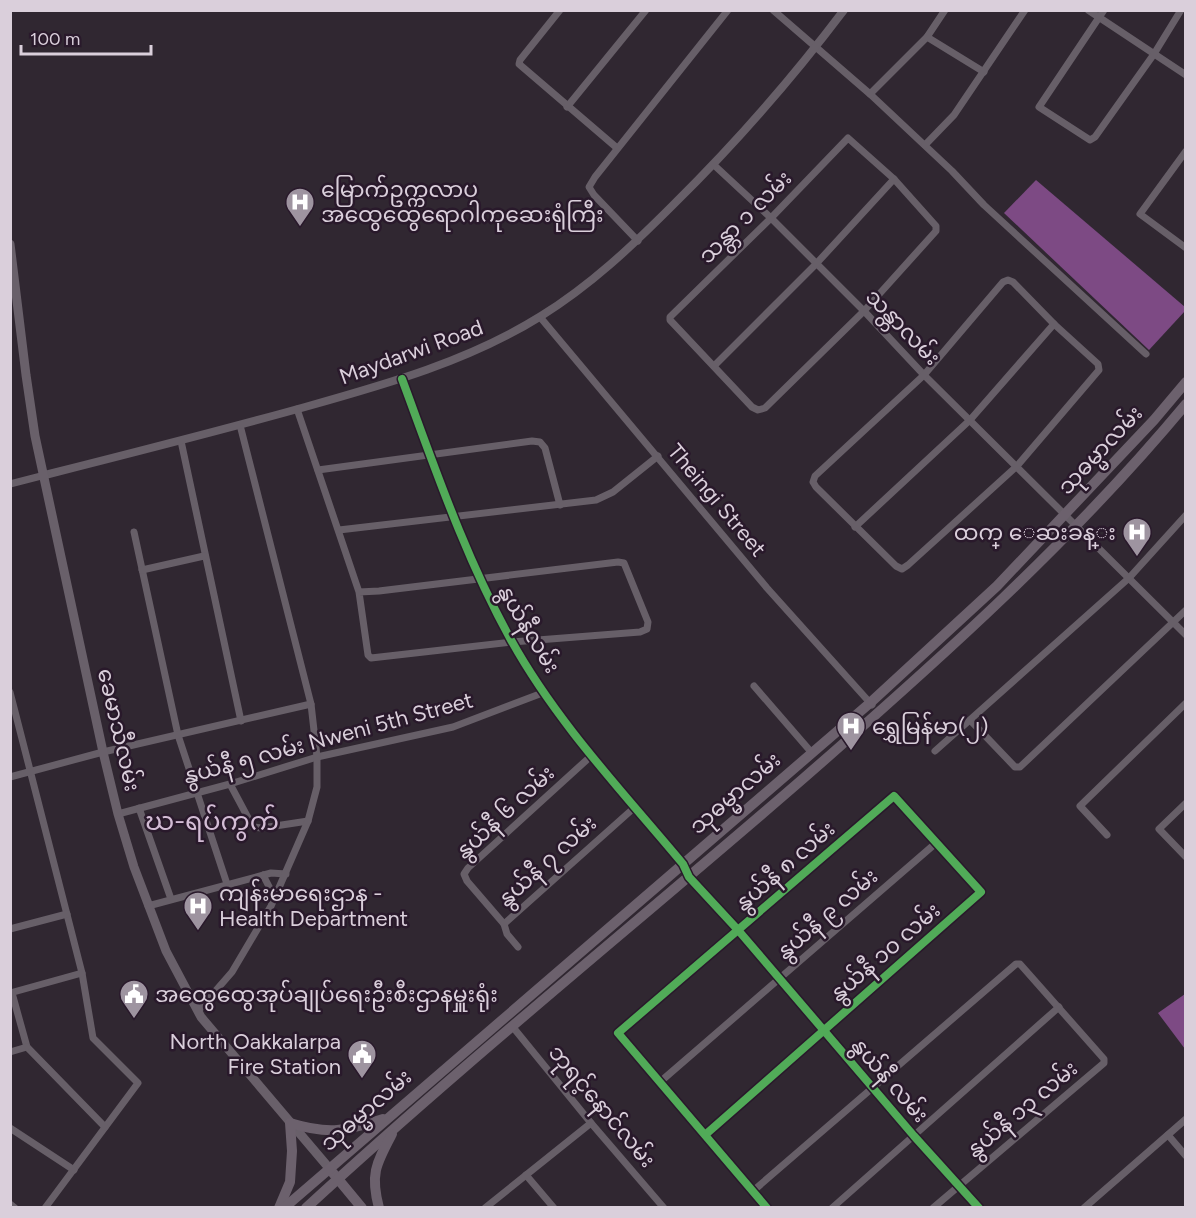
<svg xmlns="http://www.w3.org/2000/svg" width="1196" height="1218" font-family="Figtree,'Noto Sans Myanmar',sans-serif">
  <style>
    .water { fill: #7d4a84 }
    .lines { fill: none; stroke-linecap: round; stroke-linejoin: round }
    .minor { stroke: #675f68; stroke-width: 7 }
    .tertiary { stroke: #675f68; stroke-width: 8 }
    .secondary { stroke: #69606a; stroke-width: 9 }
    .primary { stroke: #6c616d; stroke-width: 10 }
    .cycleway-casing { stroke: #29192b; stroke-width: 11 }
    .cycleway { stroke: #51ab58; stroke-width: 8 }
    .labels { text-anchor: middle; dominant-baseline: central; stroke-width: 5; stroke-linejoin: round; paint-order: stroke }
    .poi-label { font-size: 22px; fill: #dacfdb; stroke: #29192b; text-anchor: start }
    .street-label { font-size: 22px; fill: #dacfdb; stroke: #29192b }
    .quarter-label { font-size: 26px; fill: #d3bdd5; stroke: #29192b }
  </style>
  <rect width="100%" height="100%" fill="#302731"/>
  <g class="water">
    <polygon points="1036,180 1185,307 1185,311 1149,350 1004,213"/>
    <polygon points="1185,994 1185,1049 1158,1013"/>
  </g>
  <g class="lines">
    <g class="minor">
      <polyline points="560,10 520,60 519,64 617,148"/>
      <polyline points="773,10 870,94 952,171 984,205 1146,354"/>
      <polyline points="1088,10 1186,75"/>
      <polyline points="1104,10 1039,107 1090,140 1095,137 1154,54 1181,10"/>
      <polyline points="927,37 984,72"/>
      <polyline points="870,94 927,37 945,10"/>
      <polyline points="567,107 646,10"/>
      <polygon points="848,138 894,179 936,226 936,231 864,311 765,408 758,410 752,407 670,320 670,317 771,218"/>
      <polyline points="925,145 954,115 1025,10"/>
      <polyline points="1186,151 1140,214 1186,248"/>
      <polyline points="714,165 771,218 864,311 924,375 1186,635"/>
      <polyline points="638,241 594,195 589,187 595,177 728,10"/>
      <polygon points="1008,280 1013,282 1054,324 1098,364 1099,370 1017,466 908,565 902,569 896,566 816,487 813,482 815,476 924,375 1003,282"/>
      <polyline points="540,317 767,588 872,705"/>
      <polyline points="714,366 816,264 894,179"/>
      <path d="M402,379C435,468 465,557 511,640C557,723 623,792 683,864L689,877L738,930L914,1136L979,1208"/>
      <polyline points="297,409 359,592 368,655 371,658 512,642 640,632 647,629 648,622 624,563 618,562 379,591 359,592"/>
      <polyline points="181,441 241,721"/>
      <polyline points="318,470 532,441 540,442 545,448 560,505"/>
      <polyline points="10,484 45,475"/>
      <polyline points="855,527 970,420 1054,324"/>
      <polyline points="339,530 596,500 613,492 658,456"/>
      <polyline points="134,532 178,735 227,884"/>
      <polyline points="142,570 204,556"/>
      <polyline points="754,686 812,753"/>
      <polyline points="10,692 82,973 93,1038 138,1083 45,1208"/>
      <polyline points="971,721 1015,767 1020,767 1186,610"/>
      <polyline points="935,751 1129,578 1186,515"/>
      <polyline points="10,777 103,752 311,704"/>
      <polyline points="230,784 253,827 262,828 308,821"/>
      <polyline points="1186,803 1159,829 1186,857"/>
      <polyline points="139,808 171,899"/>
      <polyline points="118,814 230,784 317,757 453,727 545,692"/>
      <polyline points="1107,835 1080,806 1186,703"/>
      <polyline points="263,875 275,898"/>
      <polyline points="148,906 271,873 286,874"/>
      <polyline points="504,924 467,881 464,874 468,868 591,756"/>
      <polyline points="10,929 67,914"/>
      <polyline points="518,947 507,934 504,924 635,807"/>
      <polyline points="10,993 82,973"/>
      <polyline points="12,993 27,1047 105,1127"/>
      <polyline points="198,1011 232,972 271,906 308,821 317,787 317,757 311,704 240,425"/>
      <polyline points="512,1026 591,1123 664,1208"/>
      <polyline points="10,1052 27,1047"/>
      <polyline points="660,1082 936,843"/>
      <polyline points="10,1128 74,1170"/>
      <polyline points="705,1135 981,892 894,796 618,1033 767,1208"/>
      <polyline points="1168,1135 1186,1156"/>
      <polyline points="526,1175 554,1208"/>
      <polyline points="753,1191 1016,964 1020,964 1104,1059 1104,1063 933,1208"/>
      <polyline points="10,1204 15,1208"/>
      <polyline points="485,1208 591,1123"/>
      <polyline points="832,1208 1059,1007"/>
      <polyline points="1084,1208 1186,1119"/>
    </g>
    <path class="tertiary" d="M45,475C132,453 219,431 305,407C387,384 469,361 541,316C591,285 632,246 673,205C735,144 791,80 844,10"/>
    <polyline class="secondary" points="10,244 26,375 35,436 103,752 118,814 134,867 166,951 201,1017 329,1168"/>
    <g class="primary">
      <polyline points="333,1173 362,1208"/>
      <path d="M279,1208L290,1182L292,1151L290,1123C329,1135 346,1131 383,1119"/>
      <polyline points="284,1208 870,703 997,586 1154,420 1186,382"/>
      <path d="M306,1208C468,1059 639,921 805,777C939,660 1072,541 1186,404"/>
      <path d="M379,1208C370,1174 376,1164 392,1134"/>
    </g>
    <g class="cycleway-casing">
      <g id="cycleway">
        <path d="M402,379C435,468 465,557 511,640C557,723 623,792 683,864L689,877L738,930L914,1136L979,1208"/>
        <polyline points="705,1135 981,892 894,796 618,1033 767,1208"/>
      </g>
    </g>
    <use href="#cycleway" class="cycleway"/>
  </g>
  <defs>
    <g id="hospital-pin" transform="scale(1.5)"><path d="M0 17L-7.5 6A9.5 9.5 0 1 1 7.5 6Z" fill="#9e94a0" stroke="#29192b"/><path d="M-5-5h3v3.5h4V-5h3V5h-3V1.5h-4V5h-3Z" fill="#fff"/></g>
    <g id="civic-pin" transform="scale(1.5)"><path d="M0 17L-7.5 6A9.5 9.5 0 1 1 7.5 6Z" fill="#9e94a0" stroke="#29192b"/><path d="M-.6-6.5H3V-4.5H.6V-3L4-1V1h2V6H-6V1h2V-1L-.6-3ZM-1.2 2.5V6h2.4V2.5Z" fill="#fff"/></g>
  </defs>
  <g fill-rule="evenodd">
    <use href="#hospital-pin" x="300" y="202"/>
    <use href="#hospital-pin" x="1137" y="532"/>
    <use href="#hospital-pin" x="851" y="726"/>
    <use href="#hospital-pin" x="198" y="906"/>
    <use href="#civic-pin" x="134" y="994"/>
    <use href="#civic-pin" x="362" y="1054"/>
  </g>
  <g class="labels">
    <g class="poi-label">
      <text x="321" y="189">မြောက်ဥက္ကလာပ<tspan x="321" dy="25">အထွေထွေရောဂါကုဆေးရုံကြီး</tspan></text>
      <text x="1116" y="532" text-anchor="end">ထက္ ေဆးခန္း</text>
      <text x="872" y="726">ရွှေမြန်မာ(၂)</text>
      <text x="219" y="893">ကျန်းမာရေးဌာန -<tspan x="219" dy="25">Health Department</tspan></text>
      <text x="155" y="994">အထွေထွေအုပ်ချုပ်ရေးဦးစီးဌာနမှူးရုံး</text>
      <text x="341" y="1041" text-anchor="end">North Oakkalarpa<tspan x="341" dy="25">Fire Station</tspan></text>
    </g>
    <g class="street-label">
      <text transform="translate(745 217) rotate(-45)">သန္တာ ၁ လမ်း</text>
      <text transform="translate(903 327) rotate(46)">သန္တာလမ်း</text>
      <text transform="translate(411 352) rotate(-20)">Maydarwi Road</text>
      <text transform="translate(1100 450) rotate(-47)">သုဓမ္မာလမ်း</text>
      <text transform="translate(717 500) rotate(50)">Theingi Street</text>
      <text transform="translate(529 629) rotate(59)">နွယ်နီလမ်း</text>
      <text transform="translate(119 730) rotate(77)">ခေမာသီလမ်း</text>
      <text transform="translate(328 738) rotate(-15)">နွယ်နီ ၅ လမ်း Nweni 5th Street</text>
      <text transform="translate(735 793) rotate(-41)">သုဓမ္မာလမ်း</text>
      <text transform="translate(505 812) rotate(-43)">နွယ်နီ ၆ လမ်း</text>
      <text transform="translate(547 861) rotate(-42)">နွယ်နီ ၇ လမ်း</text>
      <text transform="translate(785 866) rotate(-41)">နွယ်နီ ၈ လမ်း</text>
      <text transform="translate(827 914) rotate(-41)">နွယ်နီ ၉ လမ်း</text>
      <text transform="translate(885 952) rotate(-41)">နွယ်နီ ၁၀ လမ်း</text>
      <text transform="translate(890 1080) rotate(49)">နွယ်နီ လမ်း</text>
      <text transform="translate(602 1106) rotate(50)">ဘုရင့်နောင်လမ်း</text>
      <text transform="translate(1022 1109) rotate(-40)">နွယ်နီ ၁၃ လမ်း</text>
      <text transform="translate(366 1110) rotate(-41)">သုဓမ္မာလမ်း</text>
    </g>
    <g class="quarter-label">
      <text x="212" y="821">ဃ-ရပ်ကွက်</text>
    </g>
  </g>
  <rect width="1196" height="1218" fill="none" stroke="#dacfdb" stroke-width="24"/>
  <path d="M21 45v9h130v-9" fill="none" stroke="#dacfdb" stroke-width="3"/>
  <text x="30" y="45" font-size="18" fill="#dacfdb" stroke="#29192b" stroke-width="4.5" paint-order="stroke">100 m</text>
</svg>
